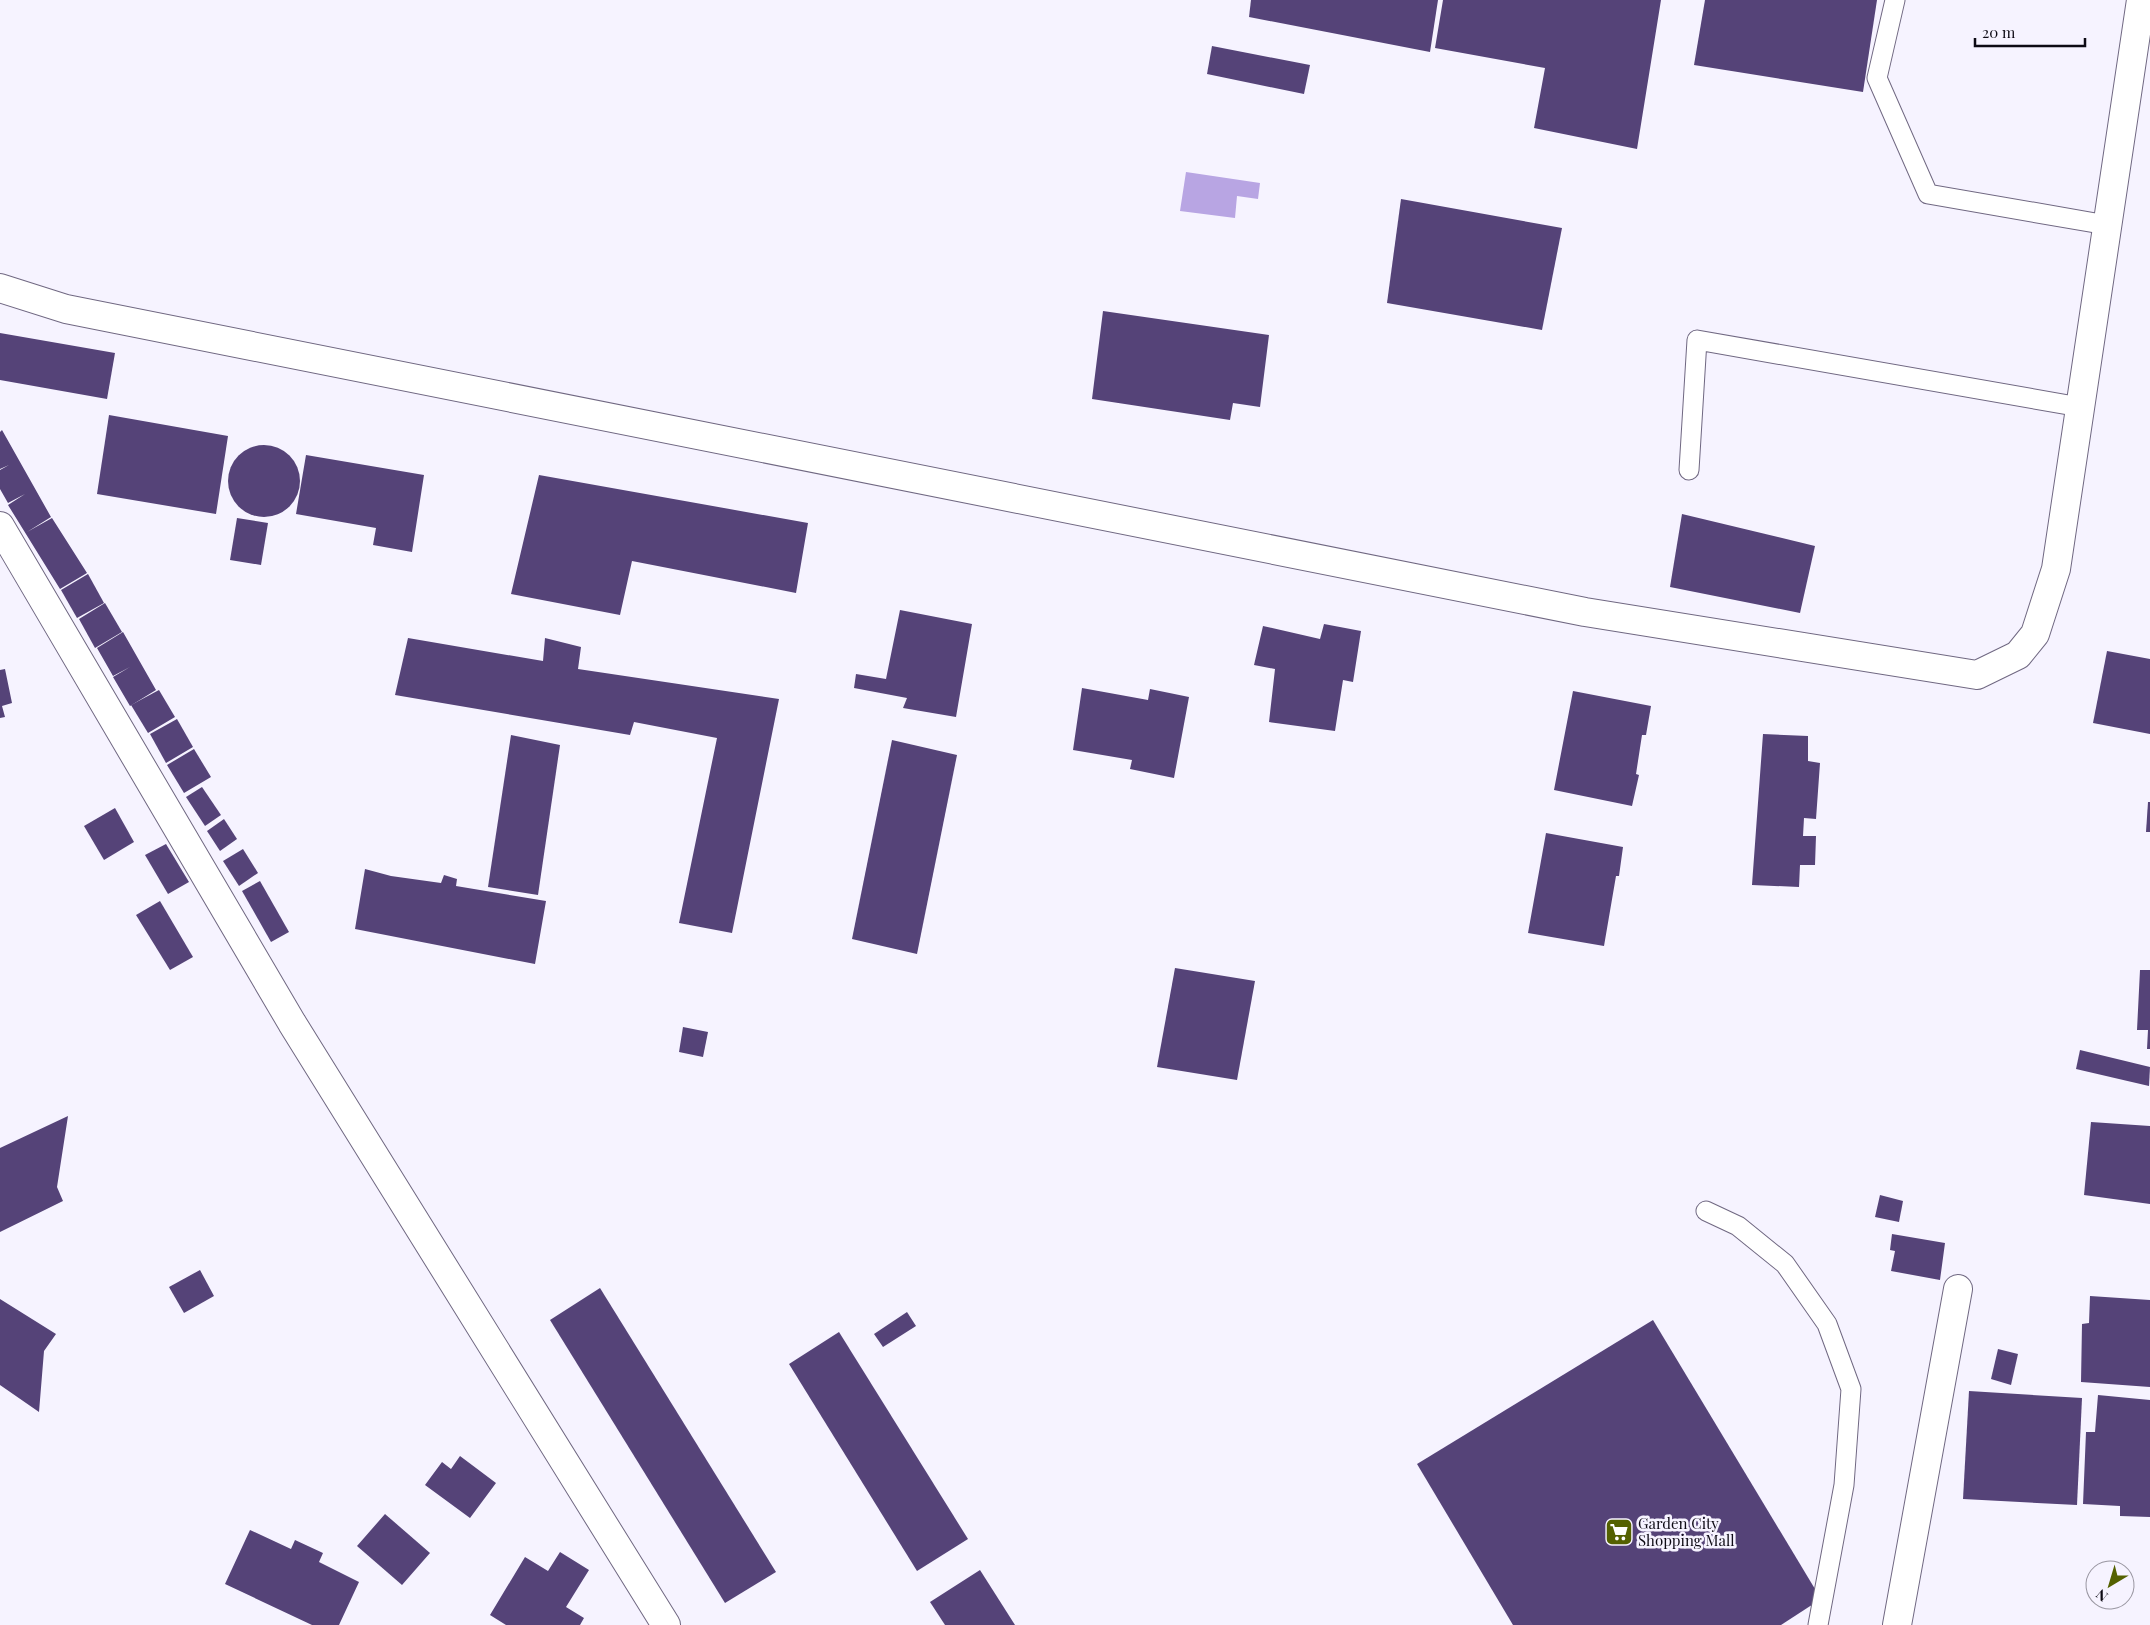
<svg xmlns="http://www.w3.org/2000/svg" width="2150" height="1625" font-family="'Playfair Display',serif">
  <style>
    .water { fill: #b8a5e3 }
    .building { fill: #554378 }
    .lines { fill: none; stroke-linecap: round; stroke-linejoin: round }
    .service-casing { stroke: #706882; stroke-width: 21 }
    .minor-casing { stroke: #706882; stroke-width: 30 }
    .service { stroke: #fff; stroke-width: 19 }
    .minor { stroke: #fff; stroke-width: 28 }
    .labels { text-anchor: middle; dominant-baseline: central; stroke-width: 5; stroke-linejoin: round; paint-order: stroke }
    .poi-label { font-size: 15px; fill: #0d0a14; stroke: #f6f3ff; text-anchor: start }
  </style>
  <rect width="100%" height="100%" fill="#f6f3ff"/>
  <polygon class="water" points="1186,172 1260,183 1258,199 1237,196 1235,218 1180,211"/>
  <g class="building">
    <polygon points="1251,0 1438,0 1430,52 1249,17"/>
    <polygon points="1443,0 1661,0 1637,149 1534,128 1545,68 1435,48"/>
    <polygon points="1705,0 1877,0 1863,92 1694,65"/>
    <polygon points="1212,46 1310,65 1304,94 1207,74"/>
    <polygon points="1401,199 1562,228 1542,330 1387,303"/>
    <polygon points="1103,311 1269,335 1260,407 1233,403 1230,420 1092,399"/>
    <polygon points="0,333 115,353 107,399 0,380"/>
    <polygon points="109,415 228,436 216,514 97,494"/>
    <polygon points="2,430 51,517 27,532 52,518 87,573 60,589 8,505 25,494 8,503 0,489 0,470 9,465 0,469 0,432"/>
    <circle cx="264" cy="481" r="36"/>
    <polygon points="306,455 424,475 412,552 373,545 376,528 296,514"/>
    <polygon points="539,475 808,523 796,593 632,561 620,615 511,594"/>
    <polygon points="1682,514 1815,546 1800,613 1670,587"/>
    <polygon points="237,518 268,523 261,565 230,560"/>
    <polygon points="88,574 104,603 77,618 61,590"/>
    <polygon points="105,603 122,632 95,648 79,619"/>
    <polygon points="900,610 972,624 956,717 903,708 907,698 854,688 856,674 886,679"/>
    <polygon points="1324,624 1361,631 1353,682 1343,680 1335,731 1269,722 1275,669 1254,665 1263,626 1320,639"/>
    <polygon points="123,632 156,690 130,706 113,677 130,667 113,676 97,648"/>
    <polygon points="408,638 543,661 545,638 581,647 578,669 779,699 732,933 679,923 717,738 634,722 630,735 395,695"/>
    <polygon points="2107,651 2150,659 2150,734 2093,723"/>
    <polygon points="5,669 12,703 2,706 5,717 0,718 0,670"/>
    <polygon points="1082,688 1148,700 1150,689 1189,697 1174,778 1130,769 1132,760 1073,750"/>
    <polygon points="159,690 175,717 148,733 131,705"/>
    <polygon points="1573,691 1651,706 1646,735 1642,735 1636,774 1639,775 1632,806 1554,790"/>
    <polygon points="177,719 193,747 166,763 150,734"/>
    <polygon points="1763,734 1808,736 1808,761 1820,763 1816,819 1804,818 1803,836 1816,836 1815,865 1800,865 1799,887 1752,885"/>
    <polygon points="511,735 560,745 538,895 488,887"/>
    <polygon points="892,740 957,755 917,954 852,939"/>
    <polygon points="194,749 211,777 184,793 167,765"/>
    <polygon points="202,787 221,815 205,826 186,797"/>
    <polygon points="2148,802 2150,802 2150,832 2146,832"/>
    <polygon points="115,808 134,842 104,860 84,826"/>
    <polygon points="224,819 237,839 220,851 207,831"/>
    <polygon points="1546,833 1623,847 1619,876 1616,876 1604,946 1528,933"/>
    <polygon points="166,844 189,882 168,894 145,855"/>
    <polygon points="243,849 258,873 239,886 223,861"/>
    <polygon points="365,869 391,876 441,883 444,875 457,879 456,886 546,901 535,964 355,929"/>
    <polygon points="260,881 289,932 271,942 242,891"/>
    <polygon points="160,901 193,957 170,970 136,915"/>
    <polygon points="1175,968 1255,981 1237,1080 1157,1067"/>
    <polygon points="2140,970 2150,970 2150,1049 2147,1049 2148,1030 2137,1030"/>
    <polygon points="683,1027 708,1032 703,1057 679,1052"/>
    <polygon points="2080,1050 2150,1067 2149,1086 2076,1069"/>
    <polygon points="68,1116 57,1187 63,1201 0,1232 0,1148"/>
    <polygon points="2091,1122 2150,1126 2150,1204 2084,1195"/>
    <polygon points="1880,1195 1903,1201 1899,1222 1875,1217"/>
    <polygon points="1892,1234 1945,1243 1940,1280 1891,1271 1895,1251 1890,1250"/>
    <polygon points="200,1270 214,1296 184,1313 169,1287"/>
    <polygon points="600,1288 776,1572 725,1603 550,1320"/>
    <polygon points="2090,1296 2150,1300 2150,1387 2081,1382 2082,1324 2089,1323"/>
    <polygon points="0,1299 56,1334 44,1351 39,1412 0,1385"/>
    <polygon points="907,1312 916,1326 883,1347 874,1334"/>
    <polygon points="1653,1320 1821,1599 1781,1625 1513,1625 1417,1464"/>
    <polygon points="839,1332 968,1539 917,1571 789,1364"/>
    <polygon points="1998,1349 2018,1354 2011,1385 1991,1379"/>
    <polygon points="1969,1391 2082,1398 2077,1505 1963,1499"/>
    <polygon points="2098,1395 2150,1400 2150,1517 2120,1516 2120,1506 2083,1504 2086,1432 2095,1432"/>
    <polygon points="460,1456 496,1483 470,1518 425,1485 442,1462 451,1469"/>
    <polygon points="385,1514 430,1553 402,1585 357,1546"/>
    <polygon points="250,1530 291,1549 295,1540 323,1553 319,1562 359,1582 339,1625 312,1625 225,1584"/>
    <polygon points="560,1552 589,1570 566,1607 584,1618 580,1625 506,1625 490,1615 525,1557 548,1571"/>
    <polygon points="980,1570 1015,1625 945,1625 930,1602"/>
  </g>
  <g class="lines">
    <g class="service-casing">
      <g id="service">
        <polyline points="1895,0 1877,78 1928,194 2107,225"/>
        <polyline points="1689,470 1697,340 2080,407"/>
        <polyline points="1706,1211 1738,1226 1785,1264 1827,1324 1851,1389 1844,1485 1818,1625"/>
      </g>
    </g>
    <g class="minor-casing">
      <g id="minor">
        <polyline points="0,288 66,309 1585,612 1977,675 2018,655 2035,634 2056,569 2141,0"/>
        <polyline points="0,526 292,1023 666,1625"/>
        <polyline points="1897,1625 1958,1289"/>
      </g>
    </g>
    <use href="#service" class="service"/>
    <use href="#minor" class="minor"/>
  </g>
  <defs>
    <g id="supermarket-square" transform="scale(1.4375)"><rect x="-9" y="-9" width="18" height="18" rx="4" fill="#546101" stroke="#f6f3ff"/><path d="M-6-5.5h2.5l.6 2H6L4.5 2H-2.5L-4.4-4H-6ZM-1.5 3.2a1.3 1.3 0 1 0 .1 0ZM3 3.2a1.3 1.3 0 1 0 .1 0Z" fill="#fff"/></g>
  </defs>
  <g fill-rule="evenodd">
    <use href="#supermarket-square" x="1619" y="1532"/>
  </g>
  <g class="labels">
    <g class="poi-label">
      <text x="1638" y="1523">Garden City<tspan x="1638" dy="17">Shopping Mall</tspan></text>
    </g>
  </g>
  <g transform="translate(2110 1585) rotate(218)"><circle r="24" fill="#f6f3ff" stroke="#9996a1"/>
  <path d="M0-4L9 19L0 12L-9 19Z" fill="#546101"/>
  <text y="-8" font-size="14" font-weight="bold" text-anchor="middle" fill="#0d0a14">N</text>
  </g>
  <path d="M1975 38v8h110v-8" fill="none" stroke="#0d0a14" stroke-width="2.5"/>
  <text x="1982" y="38" font-size="15" fill="#0d0a14" stroke="#f6f3ff" stroke-width="4" paint-order="stroke">20 m</text>
</svg>
